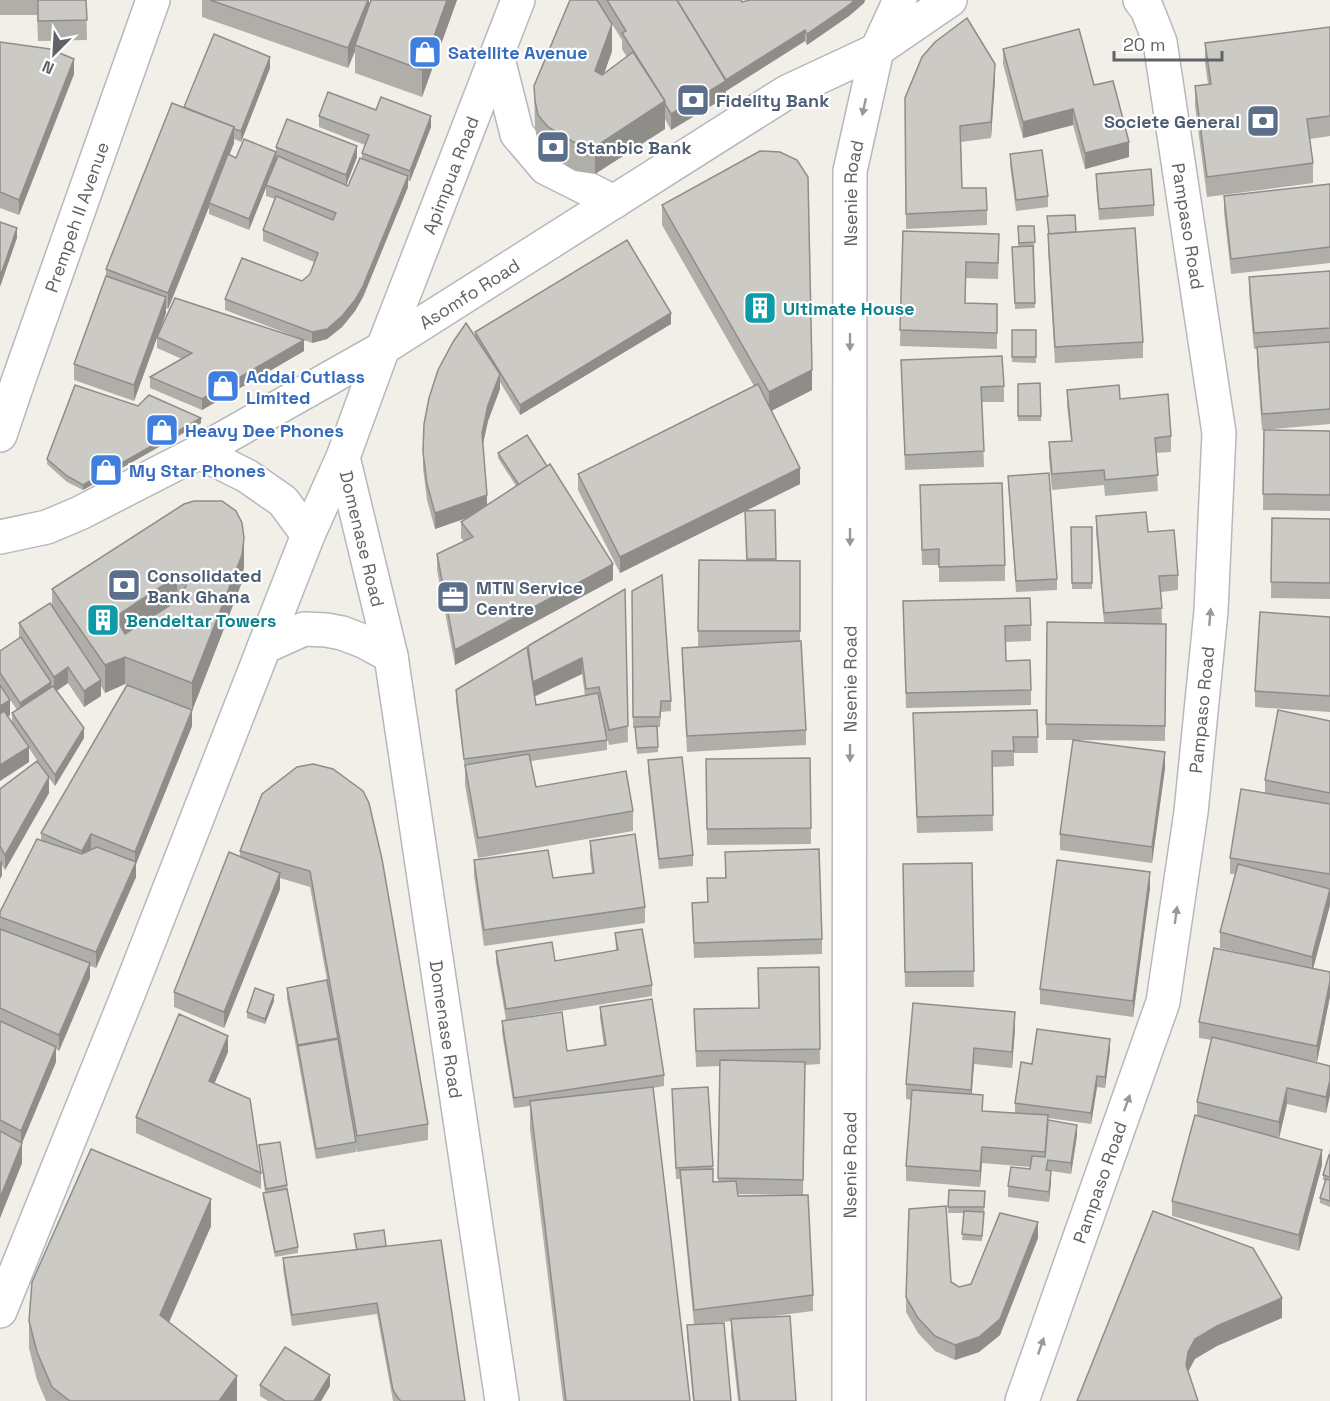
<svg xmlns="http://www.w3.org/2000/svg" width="1330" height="1401" font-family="'Space Grotesk',sans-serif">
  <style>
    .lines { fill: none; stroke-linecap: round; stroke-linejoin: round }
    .minor-casing { stroke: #b5b8bc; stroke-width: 36 }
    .minor { stroke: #fff; stroke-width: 33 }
    .wall { fill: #afaea9; fill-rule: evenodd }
    .shaded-wall { fill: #8f8d8a }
    .building { fill: #cccac5; stroke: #8f8d8a; stroke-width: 1.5; fill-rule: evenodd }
    .oneway { fill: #979a9d }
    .labels { text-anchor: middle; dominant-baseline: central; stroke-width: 4.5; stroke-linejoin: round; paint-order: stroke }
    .shop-label { font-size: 18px; font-weight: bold; fill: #366cbe; stroke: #fff; text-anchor: start }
    .service-label { font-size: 18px; font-weight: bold; fill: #4e5e75; stroke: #fff; text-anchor: start }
    .street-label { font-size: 18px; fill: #5f6368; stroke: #fff }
    .culture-label { font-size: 18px; font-weight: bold; fill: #0d838f; stroke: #fff; text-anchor: start }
  </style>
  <rect width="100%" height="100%" fill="#f1efe8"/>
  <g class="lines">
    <g class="minor-casing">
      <g id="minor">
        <polyline points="497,55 517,134 546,168 614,202"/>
        <path id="s1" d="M0,435L20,376L153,0"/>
        <polyline points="199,452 247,476 283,501 308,535"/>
        <path id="s2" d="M343,457L391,656L502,1401"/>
        <path id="s3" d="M0,537L47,527L80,513L199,452L383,348L787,92L877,50L950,0"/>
        <polyline points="264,647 304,629 326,630 342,633 363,641 391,656"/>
        <path id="s4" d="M0,1311L129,992L308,535L343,457L383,348L518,0"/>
        <path id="s5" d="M849,1401L850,171L877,50L900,0"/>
        <path id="s6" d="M1022,1401L1163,1002L1191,812L1211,611L1219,433L1160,42L1147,9L1140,0"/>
      </g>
    </g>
    <use href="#minor" class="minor"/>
  </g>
  <g class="wall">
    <polygon points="0,0 86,0 87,40 38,41 37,15 0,15"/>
    <polygon points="202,0 369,0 369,7 457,0 422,97 355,73 355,51 348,68 202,17"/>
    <path d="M597,0H741L742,2L750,0H865L864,3L849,16L807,45L805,41L726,91V97L671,130L665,119V129L595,174L575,171L548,155L538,142L535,128L534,86ZM612,24L622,40V49L627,57L604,74L612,51Z"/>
    <polygon points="1330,27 1330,136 1310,139 1313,163 1313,183 1207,197 1195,106 1195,86 1208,84 1205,63 1205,43"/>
    <polygon points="0,42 74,74 19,215 0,208"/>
    <polygon points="1003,49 1094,85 1129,157 1085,169 1073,125 1023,138 1003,64"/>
    <polygon points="270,68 241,142 234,139 234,143 229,155 236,158 276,152 276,147 357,157 346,185 348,186 362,159 362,153 365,145 319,127 319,116 376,110 431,127 410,181 408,181 408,187 363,297 355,311 342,327 327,339 312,343 225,310 225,299 302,281 310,274 314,262 263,241 263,230 275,199 266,196 266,186 249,230 209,214 209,207 168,309 166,308 166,313 134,401 74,380 74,364 106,276 106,269 184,107"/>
    <polygon points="995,79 991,138 961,142 962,188 987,210 987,225 906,229 905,98"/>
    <polygon points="1010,154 1048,196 1048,207 1016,211 1010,165"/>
    <polygon points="1096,174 1154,205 1154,216 1099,220 1096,184"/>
    <polygon points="1330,184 1330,263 1231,274 1224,212 1224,196"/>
    <polygon points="662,205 812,390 771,411 800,484 620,573 578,490 578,474 754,386 662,225"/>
    <polygon points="1018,226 1034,226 1035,308 1015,309 1012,247 1018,247"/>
    <polygon points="903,231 999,250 998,279 966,278 965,303 997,304 997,349 900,346"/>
    <polygon points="1076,232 1143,342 1143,358 1055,363 1048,250 1048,234"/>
    <polygon points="1330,271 1330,424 1262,430 1257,363 1257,349 1254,349 1249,293 1249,277"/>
    <polygon points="671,324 520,415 500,382 500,389 488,421 483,444 487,506 516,486 498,458 498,453 613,580 455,665 437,570 437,554 464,541 461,538 461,522 471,516 435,529 427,500 423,468 423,452 475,336 475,332"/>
    <polygon points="1012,330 1036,330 1036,363 1012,362"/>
    <polygon points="157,337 304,351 202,410 150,388 150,377 182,359 157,348"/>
    <polygon points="901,360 1004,386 1004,402 982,402 984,467 905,470"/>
    <polygon points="1040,383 1041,421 1018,421 1018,384"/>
    <polygon points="1067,390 1120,399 1171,436 1171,452 1156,453 1158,491 1105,496 1104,485 1052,490 1049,458 1049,442 1071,441 1067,405"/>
    <polygon points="201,423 83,490 67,482 47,464 47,459"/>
    <polygon points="1264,430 1330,431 1330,511 1263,510"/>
    <polygon points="1008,476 1057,579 1057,590 1016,592"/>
    <polygon points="920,485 1005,565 1005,581 939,582 939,565 922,565"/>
    <polygon points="775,510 776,560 800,561 800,641 806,730 806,745 687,752 682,663 682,648 707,646 698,646 699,560 746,560 745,511"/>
    <polygon points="1096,516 1148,532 1178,575 1178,590 1161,592 1162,624 1166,624 1165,741 1079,740 1165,768 1152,863 1060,850 1060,834 1073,740 1046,740 1047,622 1104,623 1096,532"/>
    <polygon points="1272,518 1330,519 1330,599 1271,598"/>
    <polygon points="1071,527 1092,527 1092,589 1072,589"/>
    <polygon points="244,565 242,582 192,711 192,726 136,864 136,877 96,968 90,966 90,978 59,1051 56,1049 56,1062 22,1143 22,1163 0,1218 0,912 41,840 41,833 140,690 125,684 105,693 101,686 101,696 84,707 68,683 57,691 84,738 55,786 49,778 49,793 5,870 2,865 2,875 0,879 0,789 40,765 29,748 29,762 0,781 0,685 10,715 7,717 12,723 12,713 17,710 0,684 0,651 19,639 19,623 52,605 52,589"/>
    <path d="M625,589L628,742L609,745L605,728L607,740V750L531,761L536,787L633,811V831L478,858L465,785V770L456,701V690L528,653V646ZM582,674L585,696L536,705L534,697Z"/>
    <polygon points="632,591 671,701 671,711 661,712 660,727 658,727 658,752 637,754 635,728 633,728"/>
    <polygon points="903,601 1031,625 1031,641 1005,642 1006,661 1031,690 1031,705 906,708"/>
    <polygon points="1330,617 1330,712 1255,707 1255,691"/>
    <polygon points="1037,710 1038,753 1014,753 1014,766 992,767 993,831 917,833 913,713"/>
    <polygon points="1330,721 1330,905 1313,968 1330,972 1330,996 1317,1062 1297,1058 1330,1066 1330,1095 1326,1113 1287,1104 1279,1138 1322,1165 1299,1251 1172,1216 1172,1201 1197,1115 1197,1102 1212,1040 1199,1038 1199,1022 1241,953 1220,948 1220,932 1235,874 1230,874 1230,858 1265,793 1265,780"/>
    <polygon points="810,758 811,844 707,845 706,759"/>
    <polygon points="648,760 693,855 693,866 659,869 648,771"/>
    <polygon points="297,767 428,1124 428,1140 357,1152 356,1148 356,1152 316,1159 287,998 287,988 327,980 310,887 280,878 280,889 224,1028 174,1007 174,992 240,857 240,851"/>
    <polygon points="590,841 645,907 645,923 484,946 474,875 474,860 553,878 592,873 590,856"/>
    <polygon points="725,852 822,939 822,954 694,958 692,903 707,902 707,878 725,878"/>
    <polygon points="972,863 974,987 905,987 903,864"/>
    <polygon points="1150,888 1133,1017 1040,1004 1040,989"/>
    <polygon points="615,933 652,985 652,996 506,1020 496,962 496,951 555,961 616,951"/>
    <path d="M819,967L820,1064L805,1065L803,1195L813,1295V1311L757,1318L796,1401H738L731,1335V1321L709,1324L731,1401H693L687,1336V1325H694L680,1179H676L672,1089L713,1166V1182L718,1181L720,1066L696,1067L694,1009L758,1008ZM737,1194L792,1195L738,1196Z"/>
    <polygon points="274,1001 265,1024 247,1018 247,1012"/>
    <polygon points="600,1007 664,1075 664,1086 653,1088 690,1401 563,1401 530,1129 530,1106 514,1108 502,1032 502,1021 567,1051 604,1046 600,1018"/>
    <polygon points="1015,1028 1012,1068 974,1064 971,1095 983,1111 1015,1113 1015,1103 1032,1064 1110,1050 1105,1088 1097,1087 1091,1124 1048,1118 1048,1120 1077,1135 1071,1174 1051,1171 1051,1182 1049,1202 1008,1197 1008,1186 1030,1169 1030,1167 982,1163 980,1187 906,1181 906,1166 911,1100 906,1099 906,1084"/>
    <polygon points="228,1052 214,1083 261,1173 261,1189 136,1133 136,1117"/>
    <polygon points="259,1145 287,1185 298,1247 298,1253 275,1257 263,1198 263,1193 265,1192"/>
    <polygon points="1330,1148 1330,1207 1320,1203 1320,1198 1326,1181 1323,1180 1323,1175 1329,1155"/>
    <polygon points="949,1190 985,1191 984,1213 982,1241 962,1240 964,1213 948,1213"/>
    <polygon points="211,1226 169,1322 237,1401 46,1401 37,1380 29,1348 29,1321"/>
    <polygon points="354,1234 386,1246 465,1401 393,1401 377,1314 292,1326 283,1269 283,1258 356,1250"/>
    <polygon points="1038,1238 1000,1335 979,1352 955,1360 935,1351 918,1333 906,1312 906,1297 951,1282 959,1287 971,1284"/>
    <polygon points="260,1385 330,1386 321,1401 268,1401 260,1396"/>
  </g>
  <g class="shaded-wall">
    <polygon points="368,0 369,0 369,17 355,45 355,51 348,68 348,48"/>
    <polygon points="447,0 457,0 422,97 422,70"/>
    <polygon points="855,0 865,0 864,3 849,16 807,45 807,34"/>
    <polygon points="612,24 612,51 595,99 595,71"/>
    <polygon points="805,30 805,41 726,91 726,97 671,130 671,114 725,81"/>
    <polygon points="270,57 270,68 241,142 241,131"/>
    <polygon points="74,59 74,74 19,215 19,200"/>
    <polygon points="995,64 995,79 991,138 991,122"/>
    <polygon points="665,101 665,129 595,174 595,147"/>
    <polygon points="1073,109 1073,125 1023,138 1023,122"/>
    <polygon points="431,116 431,127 410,181 410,171"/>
    <polygon points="234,127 234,143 210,204 209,203 209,207 168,309 168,293"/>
    <polygon points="1129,142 1129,157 1085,169 1085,153"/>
    <polygon points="357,146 357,157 346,186 346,175"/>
    <polygon points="276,152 276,163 249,230 249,219"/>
    <polygon points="408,176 408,187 363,297 355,311 342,327 327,339 312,343 312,332"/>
    <polygon points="17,228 17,238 0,287 0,277"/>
    <polygon points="166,297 166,313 134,401 134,385"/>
    <polygon points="671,313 671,324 520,415 520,405"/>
    <polygon points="304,340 304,351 202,410 202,399"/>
    <polygon points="812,370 812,390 769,412 769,392"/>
    <polygon points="500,374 500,389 488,421 482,448 482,433 488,405"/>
    <polygon points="201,418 201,423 83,490 83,485"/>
    <polygon points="800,468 800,484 620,573 620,557"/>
    <polygon points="487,495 487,511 435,529 435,513"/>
    <polygon points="244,538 244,565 242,582 192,711 192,683"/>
    <polygon points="613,564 613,580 455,665 455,650"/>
    <polygon points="177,576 177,604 115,644 115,617"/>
    <polygon points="125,657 125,684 105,693 105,665"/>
    <polygon points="582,658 582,674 533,697 533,682"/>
    <polygon points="68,667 68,683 54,692 54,677"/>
    <polygon points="101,680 101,696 84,707 84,691"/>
    <polygon points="51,682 51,693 20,714 20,703"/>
    <polygon points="10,700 10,715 0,721 0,706"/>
    <polygon points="192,710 192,726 136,864 136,877 96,968 96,952 135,865 135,852"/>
    <polygon points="84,728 84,738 55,786 55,775"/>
    <polygon points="29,747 29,762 0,781 0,765"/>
    <polygon points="1165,752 1165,768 1152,863 1152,847"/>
    <polygon points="49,777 49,793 5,870 5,855"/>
    <polygon points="91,834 91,850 82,866 82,851"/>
    <polygon points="2,860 2,875 0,879 0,863"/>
    <polygon points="1150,872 1150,888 1133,1017 1133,1001"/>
    <polygon points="280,873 280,889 224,1028 224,1012"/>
    <polygon points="1330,890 1330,905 1312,973 1312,957"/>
    <polygon points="90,963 90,978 59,1051 59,1035"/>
    <polygon points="1330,981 1330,996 1317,1062 1317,1046"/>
    <polygon points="274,995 274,1001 265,1024 265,1019"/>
    <polygon points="1015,1012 1015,1028 1012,1068 1012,1052"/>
    <polygon points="228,1036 228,1052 209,1096 209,1081"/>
    <polygon points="1110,1039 1110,1050 1105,1088 1105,1077"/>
    <polygon points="56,1047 56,1062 22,1143 22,1163 0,1218 0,1198 21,1146 21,1131"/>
    <polygon points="974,1048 974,1064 971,1106 971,1090"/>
    <polygon points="1097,1076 1097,1087 1091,1124 1091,1113"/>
    <polygon points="1330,1080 1330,1095 1326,1113 1326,1097"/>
    <polygon points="1287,1088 1287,1104 1279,1138 1279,1122"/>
    <polygon points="1077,1125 1077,1135 1071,1174 1071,1163"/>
    <polygon points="982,1147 982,1163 980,1187 980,1171"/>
    <polygon points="1322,1150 1322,1165 1299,1251 1299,1235"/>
    <polygon points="1051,1171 1051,1182 1049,1202 1049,1192"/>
    <polygon points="211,1199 211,1226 160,1343 160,1315"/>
    <polygon points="1038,1222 1038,1238 1000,1335 979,1352 955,1360 955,1345"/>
    <polygon points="1282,1298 1282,1318 1217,1346 1195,1359 1188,1372 1186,1365 1188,1352 1195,1339 1217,1326"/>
    <polygon points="330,1375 330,1386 321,1401 314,1401"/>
    <polygon points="237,1376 237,1401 219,1401"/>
  </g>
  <g class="building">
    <polygon points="38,0 86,0 87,20 38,21"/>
    <polygon points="210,0 368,0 348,48"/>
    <polygon points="371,0 447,0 422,70 355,45"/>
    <polygon points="570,0 597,0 612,24 595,71 602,75 633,52 665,101 595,147 575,143 548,127 538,115 535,101 534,86"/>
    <polygon points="607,0 677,0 726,81 671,114 665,104 665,101 622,33 626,31"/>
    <polygon points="677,0 741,0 742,2 750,0 855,0 849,5 807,34 805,30 726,80"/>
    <polygon points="967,18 995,64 991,122 960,126 962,188 986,188 987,210 906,214 905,98 922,57 935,42"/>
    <polygon points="1330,27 1330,116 1307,119 1313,163 1207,177 1195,86 1211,84 1205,43"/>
    <polygon points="1079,29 1094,85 1113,81 1129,142 1085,153 1073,109 1023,122 1003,49"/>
    <polygon points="214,34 270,57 241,131 234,129 234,127 184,107"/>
    <polygon points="0,42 50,49 74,59 19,200 0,192"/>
    <polygon points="328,92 376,110 381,97 431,116 410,171 362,153 369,135 319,116"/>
    <polygon points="172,103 234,127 168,293 106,269"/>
    <polygon points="287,119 357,146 346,175 276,147"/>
    <polygon points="244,139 276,152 249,219 209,203 228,154 236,158"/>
    <polygon points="1042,150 1048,196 1016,200 1010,154"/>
    <polygon points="760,151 780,152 797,160 808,177 812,370 769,392 662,205"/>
    <polygon points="278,156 348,186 360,158 408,176 363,286 355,300 342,316 327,329 312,332 225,299 242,258 302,281 310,274 318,253 263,230 276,196 333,220 336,213 266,185"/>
    <polygon points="1151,169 1154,205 1099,209 1096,174"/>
    <polygon points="1330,184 1330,247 1231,259 1224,196"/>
    <polygon points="1075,215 1076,232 1049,234 1047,216"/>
    <polygon points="0,222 17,228 0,277"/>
    <polygon points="1018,226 1034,226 1035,242 1019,243"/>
    <polygon points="1135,228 1143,342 1055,347 1048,234"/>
    <polygon points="903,231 999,234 998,263 966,262 965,303 997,304 997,333 900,330"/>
    <polygon points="627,240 671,313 520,405 475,332"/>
    <polygon points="1033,246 1035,303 1015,303 1012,247"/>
    <polygon points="1330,271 1330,328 1254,333 1249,277"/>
    <polygon points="106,276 166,297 134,385 74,364"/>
    <polygon points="175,298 304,340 202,399 150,377 192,353 157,337"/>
    <polygon points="466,323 500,374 488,405 482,433 487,495 435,513 427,484 423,452 424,424 429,398 438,370 453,342"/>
    <rect x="1012" y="330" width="24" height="27"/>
    <polygon points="1330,342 1330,409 1262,414 1257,347"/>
    <polygon points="1002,356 1004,386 981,387 984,451 905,455 901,360"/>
    <polygon points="1040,383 1041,416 1018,416 1018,384"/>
    <polygon points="758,384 800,468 620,557 578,474"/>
    <polygon points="75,385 138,406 149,395 201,418 83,485 67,476 47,459"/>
    <polygon points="1119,385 1120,399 1168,394 1171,436 1155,438 1158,475 1105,480 1104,470 1052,474 1049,442 1072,441 1067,390"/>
    <polygon points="1264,430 1330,431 1330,495 1263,494"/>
    <polygon points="527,435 547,466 519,485 498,453"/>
    <polygon points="550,464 613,564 455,650 437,554 473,537 461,522"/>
    <polygon points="1049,473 1057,579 1016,581 1008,476"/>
    <polygon points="1002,483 1005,565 939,567 939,549 922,550 920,485"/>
    <path d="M194,501H222L236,511L242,523L244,538L242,555L192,683L125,657L105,665L52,589L184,504ZM177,576L185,578L186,586L181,596L169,606L125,634L115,617Z"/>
    <polygon points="775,510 776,559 747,559 745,511"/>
    <polygon points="1146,512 1148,532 1174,530 1178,575 1159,576 1162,608 1104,613 1096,516"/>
    <polygon points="1272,518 1330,519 1330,583 1271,582"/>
    <polygon points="1071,527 1092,527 1092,583 1072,583"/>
    <polygon points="699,560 800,561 800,631 698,631"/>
    <polygon points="662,575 671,701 661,701 660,717 633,717 632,591"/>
    <polygon points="625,589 628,726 609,730 599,687 586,689 582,658 533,682 528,646"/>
    <polygon points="1030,598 1031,625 1005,626 1006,661 1030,660 1031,690 906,693 903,601"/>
    <polygon points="50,603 101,680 84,691 68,667 54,677 19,623"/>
    <polygon points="1260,612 1330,617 1330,696 1255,691"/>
    <polygon points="1047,622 1166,624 1165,726 1046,724"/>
    <polygon points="21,637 51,682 20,703 0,673 0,651"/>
    <polygon points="801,641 806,730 687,736 682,648"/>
    <polygon points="527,647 536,705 598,693 607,740 464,759 456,690"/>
    <polygon points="0,685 10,700 0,706"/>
    <polygon points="127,685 192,710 135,852 91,834 82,851 41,833"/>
    <polygon points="53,686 84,728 55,775 12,713"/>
    <polygon points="1037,710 1038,737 1013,737 1014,751 992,751 993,815 917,817 913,713"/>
    <polygon points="1278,710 1330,721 1330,793 1265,780"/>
    <polygon points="4,711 29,747 0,765 0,714"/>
    <polygon points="657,726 658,747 637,748 635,727"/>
    <polygon points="1073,740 1165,752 1152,847 1060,834"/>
    <polygon points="529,754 536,787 626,771 633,811 478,838 465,765"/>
    <polygon points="682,757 693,855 659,859 648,760"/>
    <polygon points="810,758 811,828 707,829 706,759"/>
    <polygon points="37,761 49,777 5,855 0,846 0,789"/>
    <polygon points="313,764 333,769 363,791 369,803 382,859 428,1124 357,1136 310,871 240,851 262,794 297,767"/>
    <polygon points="1241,789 1330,804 1330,874 1230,858"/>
    <polygon points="635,834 645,907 484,930 474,860 548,850 553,878 594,873 590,841"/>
    <polygon points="37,839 82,854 97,847 136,862 96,952 0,917 0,912"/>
    <polygon points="819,849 822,939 694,943 692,903 708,902 707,878 726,878 725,852"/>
    <polygon points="229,852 280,873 224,1012 174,992"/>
    <polygon points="1057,860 1150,872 1133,1001 1040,989"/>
    <polygon points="972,863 974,971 905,972 903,864"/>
    <polygon points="1238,864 1330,889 1312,957 1220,932"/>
    <polygon points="0,929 90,963 59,1035 0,1008"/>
    <polygon points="642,929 652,985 506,1009 496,951 552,942 555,961 618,950 615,933"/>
    <polygon points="1214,948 1330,972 1330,981 1317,1046 1199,1022"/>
    <polygon points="819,967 820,1049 696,1051 694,1009 759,1008 758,968"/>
    <polygon points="327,980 338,1038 298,1045 287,988"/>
    <polygon points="255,988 274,995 265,1019 247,1012"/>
    <polygon points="652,999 664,1075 514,1098 502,1021 562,1012 567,1051 606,1045 600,1007"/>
    <polygon points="913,1003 1015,1012 1012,1052 974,1048 971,1090 906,1084"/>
    <polygon points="179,1014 228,1036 209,1081 250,1099 261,1173 136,1117"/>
    <polygon points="0,1021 56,1047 21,1131 0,1120"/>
    <polygon points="1037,1029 1110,1039 1105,1077 1097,1076 1091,1113 1015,1103 1021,1062 1032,1064"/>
    <polygon points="1212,1037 1330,1066 1330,1080 1326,1097 1287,1088 1279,1122 1197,1102"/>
    <polygon points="338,1039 356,1142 316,1149 298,1046"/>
    <polygon points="720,1060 805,1062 803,1180 718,1178"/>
    <polygon points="653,1087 690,1401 566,1401 530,1101"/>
    <polygon points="708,1087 713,1166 676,1168 672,1089"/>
    <polygon points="912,1090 983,1095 982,1111 1048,1115 1045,1152 982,1147 980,1171 906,1166"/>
    <polygon points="1195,1115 1322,1150 1299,1235 1172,1201"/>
    <polygon points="1048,1120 1077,1125 1071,1163 1048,1160 1046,1170 1051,1171 1049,1192 1008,1186 1011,1167 1030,1169 1032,1156 1045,1157"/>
    <polygon points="0,1131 22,1143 0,1198"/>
    <polygon points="280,1142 287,1185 266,1189 259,1145"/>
    <polygon points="91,1149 211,1199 160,1315 237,1376 219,1401 70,1401 52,1387 37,1352 29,1321 32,1282"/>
    <polygon points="1329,1155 1330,1155 1330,1177 1323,1175"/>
    <polygon points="713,1169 713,1182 736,1181 738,1196 808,1195 813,1295 694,1310 680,1170"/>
    <polygon points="1326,1179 1330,1180 1330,1201 1320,1198"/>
    <polygon points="287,1189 298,1247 275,1252 263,1193"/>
    <polygon points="949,1190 985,1191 984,1207 948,1207"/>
    <polygon points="946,1206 951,1282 959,1287 971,1284 1000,1213 1038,1222 1000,1319 979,1337 955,1345 935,1336 918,1318 906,1297 909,1209"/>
    <polygon points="964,1211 984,1212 982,1236 962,1234"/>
    <polygon points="1153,1211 1253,1248 1282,1298 1217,1326 1195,1339 1188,1352 1186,1365 1198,1401 1077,1401"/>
    <polygon points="384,1230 386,1246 357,1250 354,1234"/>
    <polygon points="441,1240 465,1401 401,1401 398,1398 393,1390 377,1303 292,1315 283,1258"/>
    <polygon points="790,1316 796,1401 740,1401 731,1319"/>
    <polygon points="724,1323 731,1401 694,1401 687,1325"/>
    <polygon points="285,1347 330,1375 314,1401 285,1401 260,1385"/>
  </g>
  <defs><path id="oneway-solid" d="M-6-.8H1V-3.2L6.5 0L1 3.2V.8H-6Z" transform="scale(1.5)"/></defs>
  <g class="oneway">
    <use href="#oneway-solid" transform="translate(864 107) rotate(102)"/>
    <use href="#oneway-solid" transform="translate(850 342) rotate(90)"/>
    <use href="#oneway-solid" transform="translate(850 537) rotate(90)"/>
    <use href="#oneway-solid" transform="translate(1210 617) rotate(-85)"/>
    <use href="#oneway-solid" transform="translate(850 753) rotate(90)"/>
    <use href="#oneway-solid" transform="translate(1176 915) rotate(-82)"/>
    <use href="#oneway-solid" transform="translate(1127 1103) rotate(-70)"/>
    <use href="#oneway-solid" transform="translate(1041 1346) rotate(-71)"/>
  </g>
  <defs>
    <g id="shop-square" transform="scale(1.725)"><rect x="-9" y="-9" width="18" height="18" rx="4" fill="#3f7fe0" stroke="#fff"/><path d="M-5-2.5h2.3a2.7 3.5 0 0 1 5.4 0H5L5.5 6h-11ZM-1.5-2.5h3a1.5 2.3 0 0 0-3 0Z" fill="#fff"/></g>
    <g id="bank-square" transform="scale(1.725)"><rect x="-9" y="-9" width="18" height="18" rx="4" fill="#5c6f8a" stroke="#fff"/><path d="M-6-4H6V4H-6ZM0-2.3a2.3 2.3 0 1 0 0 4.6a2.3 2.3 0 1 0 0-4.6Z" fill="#fff"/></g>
    <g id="building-square" transform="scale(1.725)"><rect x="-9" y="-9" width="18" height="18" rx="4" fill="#0f9aa8" stroke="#fff"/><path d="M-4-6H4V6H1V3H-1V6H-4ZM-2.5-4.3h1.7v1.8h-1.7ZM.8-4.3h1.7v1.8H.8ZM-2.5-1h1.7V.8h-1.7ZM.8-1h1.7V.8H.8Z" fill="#fff"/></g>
    <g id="office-square" transform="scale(1.725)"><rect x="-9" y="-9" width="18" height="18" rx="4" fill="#5c6f8a" stroke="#fff"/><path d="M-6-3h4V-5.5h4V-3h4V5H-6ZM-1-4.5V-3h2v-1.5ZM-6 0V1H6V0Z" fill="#fff"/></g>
  </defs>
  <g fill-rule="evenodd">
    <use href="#shop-square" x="425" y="52"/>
    <use href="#bank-square" x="693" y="100"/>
    <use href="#bank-square" x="1263" y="121"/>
    <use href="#bank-square" x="553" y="147"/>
    <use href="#building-square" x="760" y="308"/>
    <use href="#shop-square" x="223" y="386"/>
    <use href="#shop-square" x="162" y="430"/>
    <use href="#shop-square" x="106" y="470"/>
    <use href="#bank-square" x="124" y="585"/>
    <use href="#office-square" x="453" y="597"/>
    <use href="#building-square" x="103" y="620"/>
  </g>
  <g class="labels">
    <g class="shop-label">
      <text x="448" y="52">Satellite Avenue</text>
      <text x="246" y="376">Addai Cutlass<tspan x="246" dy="21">Limited</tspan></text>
      <text x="185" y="430">Heavy Dee Phones</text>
      <text x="129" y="470">My Star Phones</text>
    </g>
    <g class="service-label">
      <text x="716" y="100">Fidelity Bank</text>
      <text x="1240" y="121" text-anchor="end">Societe General</text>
      <text x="576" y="147">Stanbic Bank</text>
      <text x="147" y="575">Consolidated<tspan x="147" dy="21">Bank Ghana</tspan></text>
      <text x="476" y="587">MTN Service<tspan x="476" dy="21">Centre</tspan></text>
    </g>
    <g class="street-label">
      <text stroke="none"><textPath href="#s4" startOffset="1222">Apimpua Road</textPath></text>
      <text stroke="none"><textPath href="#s5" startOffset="1208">Nsenie Road</textPath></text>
      <text stroke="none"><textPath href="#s1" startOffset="231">Prempeh II Avenue</textPath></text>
      <text transform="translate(1188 226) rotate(81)">Pampaso Road</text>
      <text stroke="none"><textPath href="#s3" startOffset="531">Asomfo Road</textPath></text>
      <text stroke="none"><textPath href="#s2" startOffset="84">Domenase Road</textPath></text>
      <text stroke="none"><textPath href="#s5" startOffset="722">Nsenie Road</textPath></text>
      <text stroke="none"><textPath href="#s6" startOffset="718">Pampaso Road</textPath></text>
      <text stroke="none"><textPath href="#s2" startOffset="582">Domenase Road</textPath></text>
      <text stroke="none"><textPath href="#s5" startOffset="236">Nsenie Road</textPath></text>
      <text stroke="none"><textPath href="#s6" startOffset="232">Pampaso Road</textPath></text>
    </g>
    <g class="culture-label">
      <text x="783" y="308">Ultimate House</text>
      <text x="126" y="620">Bendeltar Towers</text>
    </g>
  </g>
  <g transform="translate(54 54) rotate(204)" stroke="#ffffff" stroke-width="4.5" paint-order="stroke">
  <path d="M0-4.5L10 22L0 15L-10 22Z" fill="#5f6368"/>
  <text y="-9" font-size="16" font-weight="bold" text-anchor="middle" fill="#5f6368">N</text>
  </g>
  <path d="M1114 51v9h108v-9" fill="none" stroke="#5f6368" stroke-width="3"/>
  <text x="1123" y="51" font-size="18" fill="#5f6368" stroke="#ffffff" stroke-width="4.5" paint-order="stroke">20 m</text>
</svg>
